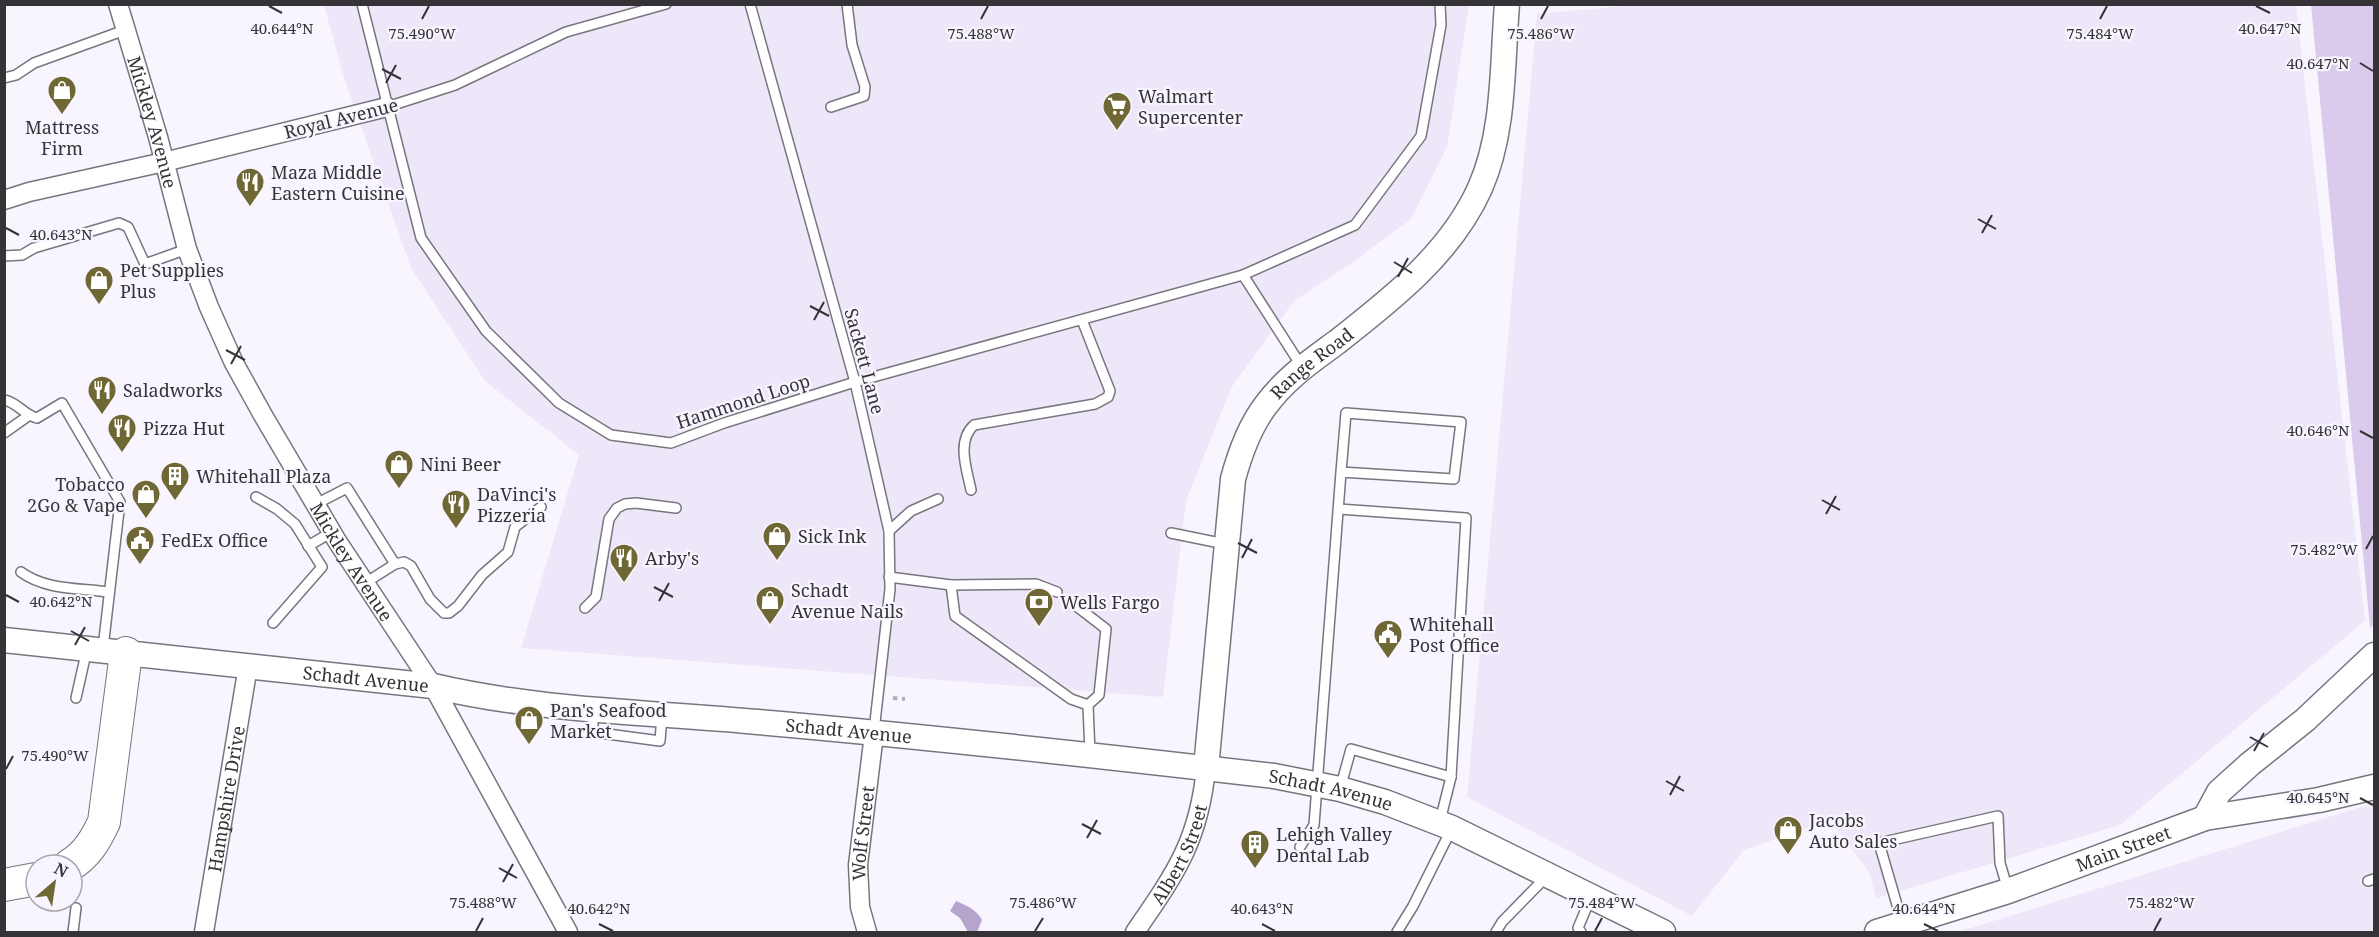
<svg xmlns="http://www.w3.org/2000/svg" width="2379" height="937" font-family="'Noto Serif',serif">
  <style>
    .built { fill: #eee6f9 }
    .green { fill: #dacbed }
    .water { fill: #b5a4cb }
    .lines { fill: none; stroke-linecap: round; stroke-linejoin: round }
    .lane-casing { stroke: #79757f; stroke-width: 12 }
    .street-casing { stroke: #79757f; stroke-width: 21 }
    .secondary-casing { stroke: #79757f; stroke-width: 27 }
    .highway-casing { stroke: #79757f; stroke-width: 34 }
    .path { stroke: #b1aeb5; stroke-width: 4; stroke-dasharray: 4.5 4.5; stroke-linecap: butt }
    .lane { stroke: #fff; stroke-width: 9 }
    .street { stroke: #fff; stroke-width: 18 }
    .secondary { stroke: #fff; stroke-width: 24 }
    .highway { stroke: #fff; stroke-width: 32 }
    .ticks { fill: none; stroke: #353337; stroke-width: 2 }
    .labels { text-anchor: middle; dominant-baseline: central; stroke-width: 4.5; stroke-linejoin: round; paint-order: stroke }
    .poi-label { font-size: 18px; fill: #353337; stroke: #f9f5ff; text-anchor: start }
    .street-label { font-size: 18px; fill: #353337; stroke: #f9f5ff }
    .ticks-label { font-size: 15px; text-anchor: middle; fill: #353337; stroke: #f9f5ff; stroke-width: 4.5; stroke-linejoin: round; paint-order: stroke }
  </style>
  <rect width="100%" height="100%" fill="#f9f5ff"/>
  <g class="built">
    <polygon points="1645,4 2296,5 2365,621 2120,825 1876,898 1869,872 1830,820 1744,850 1692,916 1467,797 1537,14"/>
    <polygon points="324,5 1469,5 1447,147 1411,219 1350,264 1294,301 1231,388 1186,501 1163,697 521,648 579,455 485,381 411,268 344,78"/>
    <polygon points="2374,803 2374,932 1958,932"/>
  </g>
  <polygon class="green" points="2311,5 2374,5 2374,624 2370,628"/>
  <path class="water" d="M956,901C967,906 976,909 982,920L977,932H968L960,918L950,911Z"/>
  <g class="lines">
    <g class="lane-casing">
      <g id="lane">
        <polyline points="362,4 421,238 486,331 559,403 611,435 671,443 724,423 855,382 1243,275 1355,225 1421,136 1441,25 1440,4"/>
        <polyline points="750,4 855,382 889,531 890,589 874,731"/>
        <polyline points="4,78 16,75 34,63 125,30"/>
        <polyline points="387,107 455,85 566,32 666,4"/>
        <polyline points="831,107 864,96 865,87 852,45 847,4"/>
        <polyline points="4,256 22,255 34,248 119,223 128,227 145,264 187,249"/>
        <polyline points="1243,275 1302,367"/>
        <path d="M4,400C17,402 24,415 37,418L62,403L120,502L103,648"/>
        <polyline points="4,433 28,416"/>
        <path d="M971,490C967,470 956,441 974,425L1095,404L1108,397L1110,391L1082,320"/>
        <polyline points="256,497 277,509 295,524 322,567 273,623"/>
        <polyline points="316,504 347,488 395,564"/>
        <polyline points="1339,509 1466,518 1451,777 1440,821"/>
        <polyline points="889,531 911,511 938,499"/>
        <polyline points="1171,533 1225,544"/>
        <polyline points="308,546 332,532"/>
        <path d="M21,572C45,590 80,588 108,592"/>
        <polyline points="889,577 951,585 1036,584 1057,592"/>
        <polyline points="365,583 395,564 404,562 411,566 430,599 444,613 449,613 458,606 482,575 508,552 515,527 541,507"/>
        <polyline points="951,585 955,616 1071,699 1088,705"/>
        <polyline points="1075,605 1106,629 1099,695 1088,705 1090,754"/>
        <polyline points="585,608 596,597 609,519 617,508 625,504 636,503 676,508"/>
        <polyline points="76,698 87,649"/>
        <polyline points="593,712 593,732 660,741 662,715"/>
        <polyline points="1340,789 1351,749 1451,777"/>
        <polyline points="1300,847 1314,825 1341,472 1346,413 1461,422 1454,479 1341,472"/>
        <polyline points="2368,881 2374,879"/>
        <polyline points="1902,922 1879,843 1998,816 2000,863 2008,890"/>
        <polyline points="73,932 76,908"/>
        <polyline points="1397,932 1413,906 1452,828"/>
        <polyline points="1496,932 1502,922 1546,877"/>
        <polyline points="1581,932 1578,928 1591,897"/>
      </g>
    </g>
    <g class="street-casing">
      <g id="street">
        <path id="s1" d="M118,4L158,137L187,249L209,307L234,363L264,417L337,541L433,686L568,932"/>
        <polyline points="4,200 29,192 164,162 387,107"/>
        <path id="s2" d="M204,932L248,666"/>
        <path id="s3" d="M867,932L860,907L858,865L874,734"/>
        <path id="s4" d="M1135,932C1175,874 1199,841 1206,768"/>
      </g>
    </g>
    <g class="secondary-casing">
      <g id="secondary">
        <path id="s5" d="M4,640L433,686C539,711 650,712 758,722C930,737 1102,756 1274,776L1340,789L1385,802L1452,828L1663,932"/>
        <path id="s6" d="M1206,768L1233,479C1240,453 1249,427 1266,405C1286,378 1310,362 1337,342C1392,299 1451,253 1480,188C1505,132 1502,65 1507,4"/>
        <polyline points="2205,818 2219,792 2250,764 2305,720 2374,655"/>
        <path id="s7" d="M1877,932L2008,891L2205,818L2319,800L2374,787"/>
      </g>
    </g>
    <g class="highway-casing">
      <g id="highway">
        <path d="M70,865C87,855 96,839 104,822L126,653"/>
        <polyline points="4,885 36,879"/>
      </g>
    </g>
    <polyline class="path" points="893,698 905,699"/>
    <use href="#lane" class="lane"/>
    <use href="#street" class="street"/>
    <use href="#secondary" class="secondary"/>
    <use href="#highway" class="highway"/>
  </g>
  <path class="ticks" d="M269,6L282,13M2256,6L2270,13M422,19L429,6M981,19L988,6M1541,19L1548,6M2100,19L2107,6M2360,63L2373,71M382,69L401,79M386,83L396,65M1978,219L1996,229M6,228L19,235M1982,233L1992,215M1394,262L1412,273M1398,277L1408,258M810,306L829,316M814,320L824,302M226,350L245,360M231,364L241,346M2360,431L2373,438M1822,500L1840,510M1826,514L1836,496M1238,543L1257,553M2366,549L2373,536M1242,558L1252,539M654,587L673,597M6,595L19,602M659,601L669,583M71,631L89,641M75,645L85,627M2250,737L2268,747M2254,751L2264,733M6,769L13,756M1666,781L1684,791M1670,795L1680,776M2360,798L2373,805M1082,824L1101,834M1087,838L1097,820M499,868L517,878M503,882L513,864M599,924L613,931M1262,924L1275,931M1924,924L1938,931M476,931L483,918M1035,931L1043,918M1595,931L1602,918M2154,931L2161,918"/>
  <defs>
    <g id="shop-pin" transform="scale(1.5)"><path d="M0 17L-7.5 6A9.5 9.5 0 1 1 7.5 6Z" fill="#6f6734" stroke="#f9f5ff"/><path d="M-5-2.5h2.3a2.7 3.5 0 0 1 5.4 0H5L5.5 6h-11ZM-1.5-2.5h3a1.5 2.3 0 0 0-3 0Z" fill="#fff"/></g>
    <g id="supermarket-pin" transform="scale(1.5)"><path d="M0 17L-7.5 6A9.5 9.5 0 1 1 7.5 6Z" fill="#6f6734" stroke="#f9f5ff"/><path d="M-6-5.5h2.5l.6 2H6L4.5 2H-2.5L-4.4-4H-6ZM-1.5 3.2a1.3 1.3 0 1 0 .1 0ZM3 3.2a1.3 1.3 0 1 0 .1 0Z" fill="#fff"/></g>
    <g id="restaurant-pin" transform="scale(1.5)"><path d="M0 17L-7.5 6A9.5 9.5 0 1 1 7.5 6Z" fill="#6f6734" stroke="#f9f5ff"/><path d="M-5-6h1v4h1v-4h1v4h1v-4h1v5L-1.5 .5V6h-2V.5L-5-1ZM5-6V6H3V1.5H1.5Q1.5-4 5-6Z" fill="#fff"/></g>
    <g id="building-pin" transform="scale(1.5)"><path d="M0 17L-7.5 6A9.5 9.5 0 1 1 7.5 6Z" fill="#6f6734" stroke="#f9f5ff"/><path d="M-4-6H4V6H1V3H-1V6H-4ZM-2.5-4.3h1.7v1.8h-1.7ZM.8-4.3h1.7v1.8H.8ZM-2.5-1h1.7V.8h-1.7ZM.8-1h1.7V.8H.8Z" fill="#fff"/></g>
    <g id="civic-pin" transform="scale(1.5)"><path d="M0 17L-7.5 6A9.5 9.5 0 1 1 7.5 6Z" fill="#6f6734" stroke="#f9f5ff"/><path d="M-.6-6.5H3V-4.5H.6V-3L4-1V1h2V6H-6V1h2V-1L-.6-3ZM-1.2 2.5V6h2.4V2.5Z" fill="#fff"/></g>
    <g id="bank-pin" transform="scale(1.5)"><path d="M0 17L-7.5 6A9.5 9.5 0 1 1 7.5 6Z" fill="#6f6734" stroke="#f9f5ff"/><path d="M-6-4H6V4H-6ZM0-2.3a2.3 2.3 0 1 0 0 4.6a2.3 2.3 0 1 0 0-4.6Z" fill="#fff"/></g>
  </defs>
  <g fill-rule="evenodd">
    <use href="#shop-pin" x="62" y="90"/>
    <use href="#supermarket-pin" x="1117" y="106"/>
    <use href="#restaurant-pin" x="250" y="182"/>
    <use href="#shop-pin" x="99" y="280"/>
    <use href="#restaurant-pin" x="102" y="390"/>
    <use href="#restaurant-pin" x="122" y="428"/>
    <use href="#shop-pin" x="399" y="464"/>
    <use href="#building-pin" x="175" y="476"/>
    <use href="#shop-pin" x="146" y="494"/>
    <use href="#restaurant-pin" x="456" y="504"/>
    <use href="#shop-pin" x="777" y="536"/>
    <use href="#civic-pin" x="140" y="540"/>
    <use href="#restaurant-pin" x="624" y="558"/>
    <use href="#shop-pin" x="770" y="600"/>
    <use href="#bank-pin" x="1039" y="602"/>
    <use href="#civic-pin" x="1388" y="634"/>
    <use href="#shop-pin" x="529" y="720"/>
    <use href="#shop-pin" x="1788" y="830"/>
    <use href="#building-pin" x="1255" y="844"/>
  </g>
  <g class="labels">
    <g class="poi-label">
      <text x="1138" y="96">Walmart<tspan x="1138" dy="21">Supercenter</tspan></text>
      <text x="62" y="127" text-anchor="middle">Mattress<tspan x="62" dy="21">Firm</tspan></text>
      <text x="271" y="172">Maza Middle<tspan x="271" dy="21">Eastern Cuisine</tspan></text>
      <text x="120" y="270">Pet Supplies<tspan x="120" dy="21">Plus</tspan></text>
      <text x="123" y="390">Saladworks</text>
      <text x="143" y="428">Pizza Hut</text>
      <text x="420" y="464">Nini Beer</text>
      <text x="196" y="476">Whitehall Plaza</text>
      <text x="125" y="484" text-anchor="end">Tobacco<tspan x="125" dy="21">2Go &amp; Vape</tspan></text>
      <text x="477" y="494">DaVinci's<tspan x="477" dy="21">Pizzeria</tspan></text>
      <text x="798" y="536">Sick Ink</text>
      <text x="161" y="540">FedEx Office</text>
      <text x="645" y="558">Arby's</text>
      <text x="791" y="590">Schadt<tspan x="791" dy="21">Avenue Nails</tspan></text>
      <text x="1060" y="602">Wells Fargo</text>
      <text x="1409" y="624">Whitehall<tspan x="1409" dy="21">Post Office</tspan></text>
      <text x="550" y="710">Pan's Seafood<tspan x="550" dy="21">Market</tspan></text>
      <text x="1809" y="820">Jacobs<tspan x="1809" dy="21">Auto Sales</tspan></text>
      <text x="1276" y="834">Lehigh Valley<tspan x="1276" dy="21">Dental Lab</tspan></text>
    </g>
    <g class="street-label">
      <text transform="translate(341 118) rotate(-14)">Royal Avenue</text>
      <text stroke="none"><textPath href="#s1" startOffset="123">Mickley Avenue</textPath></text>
      <text transform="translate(865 361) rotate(75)">Sackett Lane</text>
      <text stroke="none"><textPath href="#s6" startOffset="434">Range Road</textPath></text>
      <text transform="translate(743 401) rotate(-18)">Hammond Loop</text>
      <text stroke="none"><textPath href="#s1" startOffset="609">Mickley Avenue</textPath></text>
      <text stroke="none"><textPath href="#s5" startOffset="364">Schadt Avenue</textPath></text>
      <text stroke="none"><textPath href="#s5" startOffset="850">Schadt Avenue</textPath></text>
      <text stroke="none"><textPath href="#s5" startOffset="1336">Schadt Avenue</textPath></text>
      <text stroke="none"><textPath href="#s2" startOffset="135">Hampshire Drive</textPath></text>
      <text stroke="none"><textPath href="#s3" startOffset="100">Wolf Street</textPath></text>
      <text stroke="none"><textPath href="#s7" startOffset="260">Main Street</textPath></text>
      <text stroke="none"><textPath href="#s4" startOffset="90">Albert Street</textPath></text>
    </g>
  </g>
  <g class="ticks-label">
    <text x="282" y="34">40.644°N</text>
    <text x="2270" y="34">40.647°N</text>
    <text x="422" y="39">75.490°W</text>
    <text x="981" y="39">75.488°W</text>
    <text x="1541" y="39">75.486°W</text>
    <text x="2100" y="39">75.484°W</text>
    <text x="2318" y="69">40.647°N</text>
    <text x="61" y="240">40.643°N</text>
    <text x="2318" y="436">40.646°N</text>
    <text x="2324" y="555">75.482°W</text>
    <text x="61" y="607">40.642°N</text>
    <text x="55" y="761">75.490°W</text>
    <text x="2318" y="803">40.645°N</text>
    <text x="483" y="908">75.488°W</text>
    <text x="1043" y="908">75.486°W</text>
    <text x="1602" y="908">75.484°W</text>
    <text x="2161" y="908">75.482°W</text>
    <text x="599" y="914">40.642°N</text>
    <text x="1262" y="914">40.643°N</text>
    <text x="1924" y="914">40.644°N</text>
  </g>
  <rect width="2379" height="937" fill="none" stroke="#353337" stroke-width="12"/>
  <g transform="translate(54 883) rotate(29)"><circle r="28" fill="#f9f5ff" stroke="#aba7af" stroke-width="1.5"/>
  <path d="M0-4.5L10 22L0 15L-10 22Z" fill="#6f6734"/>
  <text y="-9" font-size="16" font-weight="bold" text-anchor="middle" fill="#353337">N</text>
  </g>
</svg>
